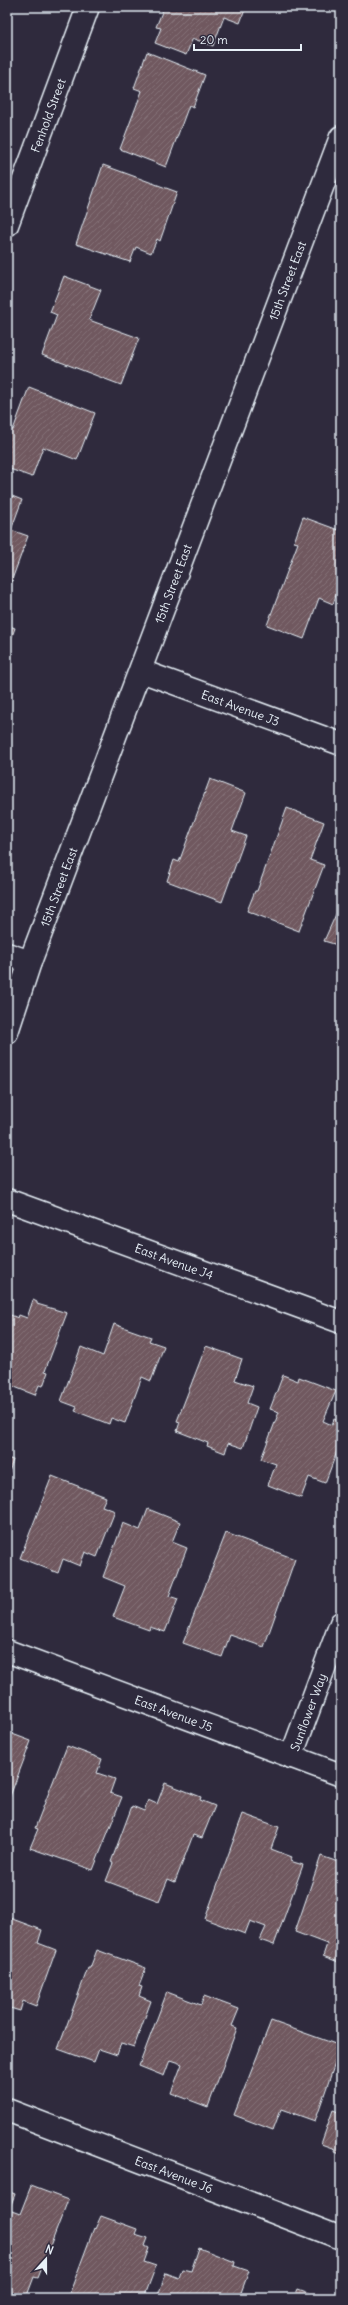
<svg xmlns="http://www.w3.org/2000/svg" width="348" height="2305" font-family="Delius,sans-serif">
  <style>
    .building { fill: url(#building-hatch); stroke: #e8f1f8 }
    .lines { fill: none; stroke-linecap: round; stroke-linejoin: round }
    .street-casing { stroke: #e8f1f8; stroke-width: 25 }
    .secondary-casing { stroke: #e8f1f8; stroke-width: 25 }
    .street { stroke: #2f2a3d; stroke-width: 22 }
    .secondary { stroke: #2f2a3d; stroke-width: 22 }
    .labels { text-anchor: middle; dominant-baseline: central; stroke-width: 3; stroke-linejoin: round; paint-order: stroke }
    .street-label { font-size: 12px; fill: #e8f1f8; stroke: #2f2a3d }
  </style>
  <defs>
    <pattern id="building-hatch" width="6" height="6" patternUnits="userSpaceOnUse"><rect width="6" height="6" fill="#6f595f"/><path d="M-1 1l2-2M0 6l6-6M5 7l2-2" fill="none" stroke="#847177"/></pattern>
  </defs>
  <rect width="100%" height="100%" fill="#2f2a3d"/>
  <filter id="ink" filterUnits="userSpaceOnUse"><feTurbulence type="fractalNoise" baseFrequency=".025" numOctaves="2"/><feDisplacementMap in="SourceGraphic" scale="8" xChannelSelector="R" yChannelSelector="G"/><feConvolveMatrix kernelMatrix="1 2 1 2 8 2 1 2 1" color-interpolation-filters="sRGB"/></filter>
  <g filter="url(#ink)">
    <g class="building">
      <polygon points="7,7 13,7 7,23"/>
      <polygon points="164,7 246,7 240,23 224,17 213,46 194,39 192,40 186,55 155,43 161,28 156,27"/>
      <polygon points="147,52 205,75 193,107 189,105 166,167 120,149 142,91 134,88"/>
      <polygon points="103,165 177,192 160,241 157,239 151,253 136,247 130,262 76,244"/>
      <polygon points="64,276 101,290 89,320 139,338 121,385 42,355 57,315 50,312"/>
      <polygon points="29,387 95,413 77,460 43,447 32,477 7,468 7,429 13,430"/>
      <polygon points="7,494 22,500 11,530 28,536 7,593"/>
      <polygon points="303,517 341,531 341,581 333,604 319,598 304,639 267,625 298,543 294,542"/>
      <polygon points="7,625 15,628 7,650"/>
      <polygon points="210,779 246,793 232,831 246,836 222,902 167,881 174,860 179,862"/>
      <polygon points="287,808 324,822 310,860 324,865 299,931 247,911 255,891 257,891"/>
      <polygon points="341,903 341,946 324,941"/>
      <polygon points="33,1300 37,1302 37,1304 67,1313 45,1371 48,1372 43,1386 39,1385 35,1395 7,1384 7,1315 8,1314 18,1318 19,1315 27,1318"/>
      <polygon points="114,1324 151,1337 149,1341 164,1346 151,1381 142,1377 125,1423 111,1418 109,1424 75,1411 77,1407 61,1401 81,1347 103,1356"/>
      <polygon points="206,1346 242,1359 235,1380 253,1386 247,1403 257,1407 243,1448 228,1443 225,1453 207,1446 208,1443 177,1431 180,1422 177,1421"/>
      <polygon points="283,1375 298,1381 299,1377 336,1391 323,1421 332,1425 334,1419 341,1422 341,1441 325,1483 309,1477 301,1498 268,1485 276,1464 261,1459 279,1412 270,1409"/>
      <polygon points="7,1458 13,1460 7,1478"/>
      <polygon points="52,1476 106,1497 102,1506 115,1511 97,1557 85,1552 80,1566 63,1559 58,1573 20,1558"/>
      <polygon points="148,1509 180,1522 172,1542 187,1548 169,1596 178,1599 165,1632 150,1627 149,1630 113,1617 125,1586 103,1577 123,1523 140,1530"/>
      <polygon points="226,1533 295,1559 264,1647 230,1635 222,1657 183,1643"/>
      <polygon points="7,1732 31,1741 7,1804"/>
      <polygon points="67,1746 102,1759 97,1773 115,1779 110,1793 122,1797 93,1870 30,1848 38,1829 35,1828"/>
      <polygon points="165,1783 201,1797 200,1800 215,1806 202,1838 193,1835 175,1882 168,1879 159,1901 106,1881 113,1863 111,1862 132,1806 144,1811 148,1800 157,1804"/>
      <polygon points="243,1814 279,1827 271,1849 292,1857 290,1861 303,1865 274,1945 260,1940 266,1927 250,1921 245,1934 205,1919"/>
      <polygon points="321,1856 341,1863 341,1963 323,1956 327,1944 295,1932"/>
      <polygon points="7,1917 42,1930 38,1943 56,1950 36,2006 23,2001 20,2011 10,2008 7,2016"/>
      <polygon points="97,1950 146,1968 139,1986 142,1987 139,1996 151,2001 134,2047 121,2043 117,2055 99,2049 94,2062 58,2049 88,1968 90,1968"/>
      <polygon points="167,1992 201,2005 204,1996 239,2009 232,2026 237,2028 208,2107 171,2093 182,2064 170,2060 164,2076 139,2066"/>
      <polygon points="271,2021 341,2046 315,2121 281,2109 273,2130 234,2115"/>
      <polygon points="333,2110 341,2113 341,2154 334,2152 335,2149 321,2144"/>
      <polygon points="31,2186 68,2200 38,2278 34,2277 26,2298 18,2298 7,2294 7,2191 15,2194 9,2210 20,2214"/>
      <polygon points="101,2216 137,2229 135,2234 148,2238 145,2246 149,2248 144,2262 156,2266 144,2298 71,2298 69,2295 94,2228 95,2229"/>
      <polygon points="199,2248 235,2262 234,2266 249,2271 239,2298 157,2298 166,2273 179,2278 182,2269 191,2271"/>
      <polygon points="298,2289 323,2298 294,2298"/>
    </g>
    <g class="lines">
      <g class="street-casing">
        <g id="street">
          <path id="s1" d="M7,225L88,7"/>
          <path id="s2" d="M141,671L341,744"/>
          <polyline points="7,954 30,962"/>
          <path id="s3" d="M7,1200L341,1322"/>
          <path id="s4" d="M7,1651L341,1775"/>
          <path id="s5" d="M291,1757L341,1623"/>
          <path id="s6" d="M7,2110L341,2238"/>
        </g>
      </g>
      <g class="secondary-casing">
        <g id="secondary">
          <path id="s7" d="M7,1032L30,962L341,137"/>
        </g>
      </g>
      <use href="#street" class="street"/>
      <use href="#secondary" class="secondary"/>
    </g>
  </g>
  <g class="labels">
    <g class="street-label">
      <text stroke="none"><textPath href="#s1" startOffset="117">Fenhold Street</textPath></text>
      <text stroke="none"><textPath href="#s7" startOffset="802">15th Street East</textPath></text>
      <text stroke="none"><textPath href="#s7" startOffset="478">15th Street East</textPath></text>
      <text stroke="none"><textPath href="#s2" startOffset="106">East Avenue J3</textPath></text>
      <text stroke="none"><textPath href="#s7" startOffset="154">15th Street East</textPath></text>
      <text stroke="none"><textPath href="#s3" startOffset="178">East Avenue J4</textPath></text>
      <text stroke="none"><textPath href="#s5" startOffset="48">Sunflower Way</textPath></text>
      <text stroke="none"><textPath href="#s4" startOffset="178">East Avenue J5</textPath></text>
      <text stroke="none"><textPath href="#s6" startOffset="179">East Avenue J6</textPath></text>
    </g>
  </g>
  <rect width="348" height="2305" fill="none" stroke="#2f2a3d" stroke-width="24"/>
  <rect x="12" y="12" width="324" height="2281" fill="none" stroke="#e8f1f8" stroke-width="1.5" filter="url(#ink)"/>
  <g transform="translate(46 2259) rotate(21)" stroke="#2f2a3d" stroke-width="3" paint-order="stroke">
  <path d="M0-3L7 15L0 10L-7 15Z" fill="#e8f1f8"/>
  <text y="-6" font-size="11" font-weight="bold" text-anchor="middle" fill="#e8f1f8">N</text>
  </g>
  <path d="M194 44v6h107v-6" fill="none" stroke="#e8f1f8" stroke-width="2"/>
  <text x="200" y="44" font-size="12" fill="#e8f1f8" stroke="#2f2a3d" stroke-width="3" paint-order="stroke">20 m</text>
</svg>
